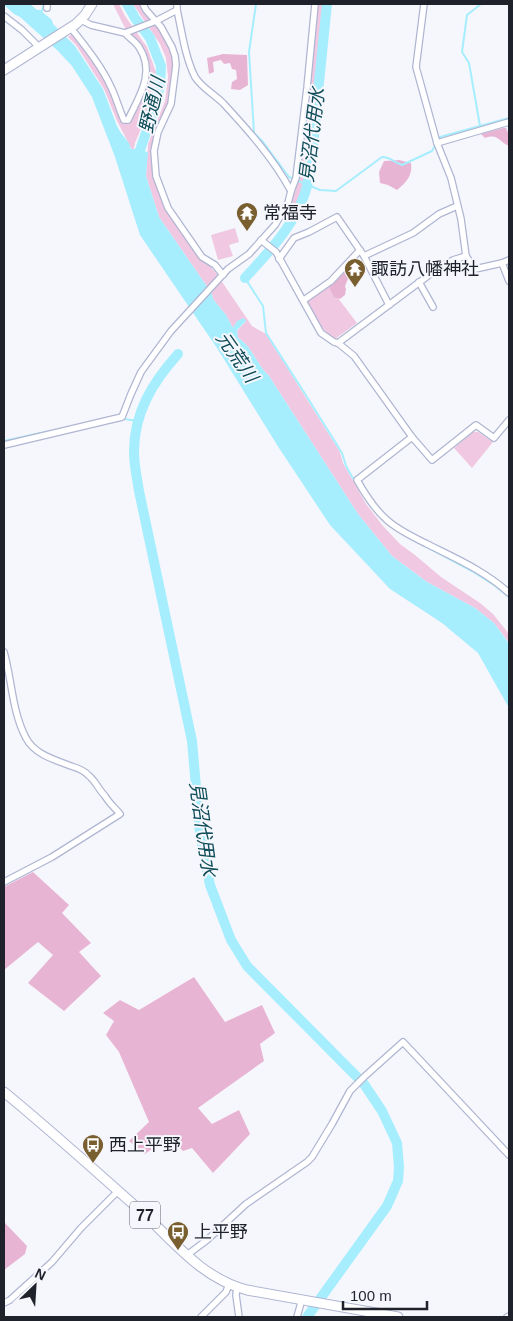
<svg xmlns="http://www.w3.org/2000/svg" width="513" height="1321" font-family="Helvetica,'Noto Sans JP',sans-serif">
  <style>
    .green { fill: #f1c8e1 }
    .forest { fill: #e8b4d3 }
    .water { fill: #a6eefd }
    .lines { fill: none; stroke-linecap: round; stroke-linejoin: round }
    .stream { stroke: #a6eefd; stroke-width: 2 }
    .canal { stroke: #a6eefd; stroke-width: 5.5 }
    .river { stroke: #a6eefd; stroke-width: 10 }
    .minor-casing { stroke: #b0b6d2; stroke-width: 8 }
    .primary-casing { stroke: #b0b6d2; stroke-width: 11 }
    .minor { stroke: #fff; stroke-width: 5.5 }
    .primary { stroke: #fff; stroke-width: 9 }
    .labels { text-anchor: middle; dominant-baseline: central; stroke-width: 4; stroke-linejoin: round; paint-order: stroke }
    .shield { fill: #f6f7fd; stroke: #60616a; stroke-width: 1 }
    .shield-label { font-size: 16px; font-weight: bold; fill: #1f212b }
    .poi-label { font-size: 18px; fill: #1f212b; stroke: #f6f7fd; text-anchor: start }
    .water-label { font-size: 19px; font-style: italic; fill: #104e59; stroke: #f6f7fd }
  </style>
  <rect width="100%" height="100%" fill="#f6f7fd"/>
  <g class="green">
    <polygon points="113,4 119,4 125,16 147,47 156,72 154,89 150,107 135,143 134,149 132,150 117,121 104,89 76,45 68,37 73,33 89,55 108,85 127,122 146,83 147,61 126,30"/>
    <path d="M133,4H141L157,23L173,53L175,70L169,103L152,149L166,207L207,263L216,273L252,326L266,334L340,452L343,463L366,504L383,526L400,544L415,555L441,577L480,603L493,614L509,634V643L494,623L475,608L427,582L392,556L358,514L269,376C257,365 252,346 238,338L237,331L246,321L236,323L233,328L226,315L213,299L212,294L206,285L159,217L146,176L148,144L165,101L168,77L166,58L160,44Z"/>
    <polygon points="318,4 324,4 306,179 301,195 289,222 272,244 270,243 281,231 294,209 291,205 301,170"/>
    <polygon points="235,228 239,242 229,245 233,256 218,260 211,235"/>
    <path d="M328,285L357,323L335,339C321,330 314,316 307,301L308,299Z"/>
    <polygon points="473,432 478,432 493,442 472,468 454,448"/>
  </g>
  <g class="forest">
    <polygon points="223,54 247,55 248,85 240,90 231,89 232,82 237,79 236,70 232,69 230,63 224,64 221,60 213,62 214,72 209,74 207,58"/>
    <path d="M503,128H506L509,135V146C498,141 498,133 485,138L481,134Z"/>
    <path d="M399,160L411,163C413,175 406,183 397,190L388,185L380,183L379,172L384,161Z"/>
    <polygon points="345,272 350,274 345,286 346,289 345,295 340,299 334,297 329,287 334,281"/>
    <polygon points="33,872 69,905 62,913 91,943 79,952 101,976 64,1011 28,983 53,955 38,942 4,970 4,887"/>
    <polygon points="194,977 225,1022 262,1005 275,1033 260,1044 264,1061 198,1108 212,1124 239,1110 250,1134 213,1173 192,1148 183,1151 169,1137 145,1154 129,1141 149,1122 119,1052 106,1035 114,1021 103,1013 120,1000 139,1010"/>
    <polygon points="4,1222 27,1246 25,1254 4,1270"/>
  </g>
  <path class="water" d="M4,4H30L37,10H40L52,20L53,24L75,46L103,89L117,126L121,133L129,143L131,149H134L148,152L146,176L159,217L206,285L212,294L213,299L226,315L233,328L237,321L244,318L246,321L237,330L238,338C252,346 257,365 269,376L358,514L392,556L427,582L475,608L494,623L507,641L509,643V708L478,653L442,623L390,589L330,525L279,448L217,348L140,235L115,157L92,97L72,66L58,51L20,17L14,14L4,5Z"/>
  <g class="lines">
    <g class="stream">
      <path d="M256,4L249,52L254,133L263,142L289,177L320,190L336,191L382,157C391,157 393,162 402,165L432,151L436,144"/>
      <polyline points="41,13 44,4"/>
      <polyline points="480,126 469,63 462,52 467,15 481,4"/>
      <polyline points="438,140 440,137 509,118"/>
      <polyline points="245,278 263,306 266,333 307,397 342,453 346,466 354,480"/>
      <polyline points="124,419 138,421"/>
      <polyline points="4,441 50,431"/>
      <polyline points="363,495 372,508"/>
      <polyline points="408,537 472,571 494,585 509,597"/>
    </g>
    <path class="canal" d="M178,354C152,383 134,413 134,452C134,465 137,478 139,491L192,741"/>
    <g class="river">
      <polyline points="127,4 135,18 150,38 161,66 160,86 154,109 136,162"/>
      <path d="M245,278C267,254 289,231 302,201C312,177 313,148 315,122C319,83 323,43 327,4"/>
      <path d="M178,354C152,383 134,413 134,452C134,465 137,478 139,491L192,741L200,833L210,885L231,940L247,966L364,1084L382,1111L397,1143L399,1167L398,1181L387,1206L307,1317"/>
    </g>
    <g class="minor-casing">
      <g id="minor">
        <polyline points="143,4 146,10 161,27 172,47 175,56 176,65 171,104 158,132 154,151 156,176 168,208 202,257 215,265 223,275"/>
        <path d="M177,4V10C182,32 185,57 195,77C202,88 214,94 223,103C248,130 273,158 291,191"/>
        <polyline points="424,4 416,67 437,143 451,178 461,219 466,256"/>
        <polyline points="47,8 47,4"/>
        <polyline points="4,16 22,30 39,47"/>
        <polyline points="81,20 91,25 125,33 156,21 177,10"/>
        <path d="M71,28C85,46 101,65 111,87C116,97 119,109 124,120H128C139,96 156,73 139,47C135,41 129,38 125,33"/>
        <polyline points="437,143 509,122"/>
        <polyline points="261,240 276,252 321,333 334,342 338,343 354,356 412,437 432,460 476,425 494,438 509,420"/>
        <polyline points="364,256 413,233 439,214 457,206"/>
        <polyline points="279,259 294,238 309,232 337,217 364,256 389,305"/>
        <polyline points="502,263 509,281"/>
        <polyline points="419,282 433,307"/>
        <polyline points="304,300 331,281 360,250"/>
        <polyline points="338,343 433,272 453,260 466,256 475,269 502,263 509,260"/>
        <path d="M412,437L357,480C365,494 374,509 387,520C398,530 413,537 427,544C455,558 485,571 509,593"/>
        <polyline points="4,445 122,417 131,394 141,372 171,331 228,269 249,254 275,225 288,203 291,191 296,178 307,88 315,4"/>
        <path d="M4,652C12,680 12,712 26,738C34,754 55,760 71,766C77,768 84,770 88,775C95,780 99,790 105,796C109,803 115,808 120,814L52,857L4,882"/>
        <polyline points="187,1255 207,1240 246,1204 307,1162 312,1157 332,1124 350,1091 364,1077 403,1042 509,1155"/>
        <polyline points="237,1287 236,1295 239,1317"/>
        <polyline points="4,1303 10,1300 52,1262 81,1228 118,1191"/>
        <polyline points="201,1317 226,1292 229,1284"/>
        <polyline points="297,1317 302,1299"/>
        <polyline points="507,1317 509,1316"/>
      </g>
    </g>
    <g class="primary-casing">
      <g id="primary">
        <polyline points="4,70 76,24 85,15 92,4"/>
        <path d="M4,1092C48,1128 90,1166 133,1204C169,1235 199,1278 247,1290L398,1317"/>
      </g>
    </g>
    <use href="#minor" class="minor"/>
    <use href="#primary" class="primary"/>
  </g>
  <defs>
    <g id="temple-pin" transform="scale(1.125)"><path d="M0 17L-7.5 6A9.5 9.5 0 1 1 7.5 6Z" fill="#795e30" stroke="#f6f7fd"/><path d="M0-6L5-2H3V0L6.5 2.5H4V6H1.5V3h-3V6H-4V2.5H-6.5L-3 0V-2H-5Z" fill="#fff"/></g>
    <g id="bus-pin" transform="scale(1.125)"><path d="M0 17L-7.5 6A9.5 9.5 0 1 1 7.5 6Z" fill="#795e30" stroke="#f6f7fd"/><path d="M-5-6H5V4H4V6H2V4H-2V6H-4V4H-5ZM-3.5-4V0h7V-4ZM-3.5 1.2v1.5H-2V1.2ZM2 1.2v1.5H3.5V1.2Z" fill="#fff"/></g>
  </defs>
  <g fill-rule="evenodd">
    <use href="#temple-pin" x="247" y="213"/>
    <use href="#temple-pin" x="355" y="269"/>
    <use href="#bus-pin" x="93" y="1145"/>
    <use href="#bus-pin" x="178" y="1232"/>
  </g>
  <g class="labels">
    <rect class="shield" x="130" y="1201.5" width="30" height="27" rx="4"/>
    <g class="shield-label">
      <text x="145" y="1215">77</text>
    </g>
    <g class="poi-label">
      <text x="263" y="213">常福寺</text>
      <text x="371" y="269">諏訪八幡神社</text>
      <text x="109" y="1145">西上平野</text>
      <text x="194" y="1232">上平野</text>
    </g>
    <g class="water-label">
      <text transform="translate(152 105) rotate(-77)">野通川</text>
      <text transform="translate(312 135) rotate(-83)">見沼代用水</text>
      <text transform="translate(237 357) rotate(55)">元荒川</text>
      <text transform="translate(203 829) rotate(82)">見沼代用水</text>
    </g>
  </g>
  <rect width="513" height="1321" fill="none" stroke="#1f212b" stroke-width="10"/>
  <g transform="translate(35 1286) rotate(25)" stroke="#f6f7fd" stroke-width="4" paint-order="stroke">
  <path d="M0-4L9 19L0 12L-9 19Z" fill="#1f212b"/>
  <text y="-8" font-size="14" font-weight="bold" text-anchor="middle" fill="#1f212b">N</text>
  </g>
  <path d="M343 1301v8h84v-8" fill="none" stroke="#1f212b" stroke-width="2.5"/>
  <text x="350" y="1301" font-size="15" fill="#1f212b" stroke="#f6f7fd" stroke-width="4" paint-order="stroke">100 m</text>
</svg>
